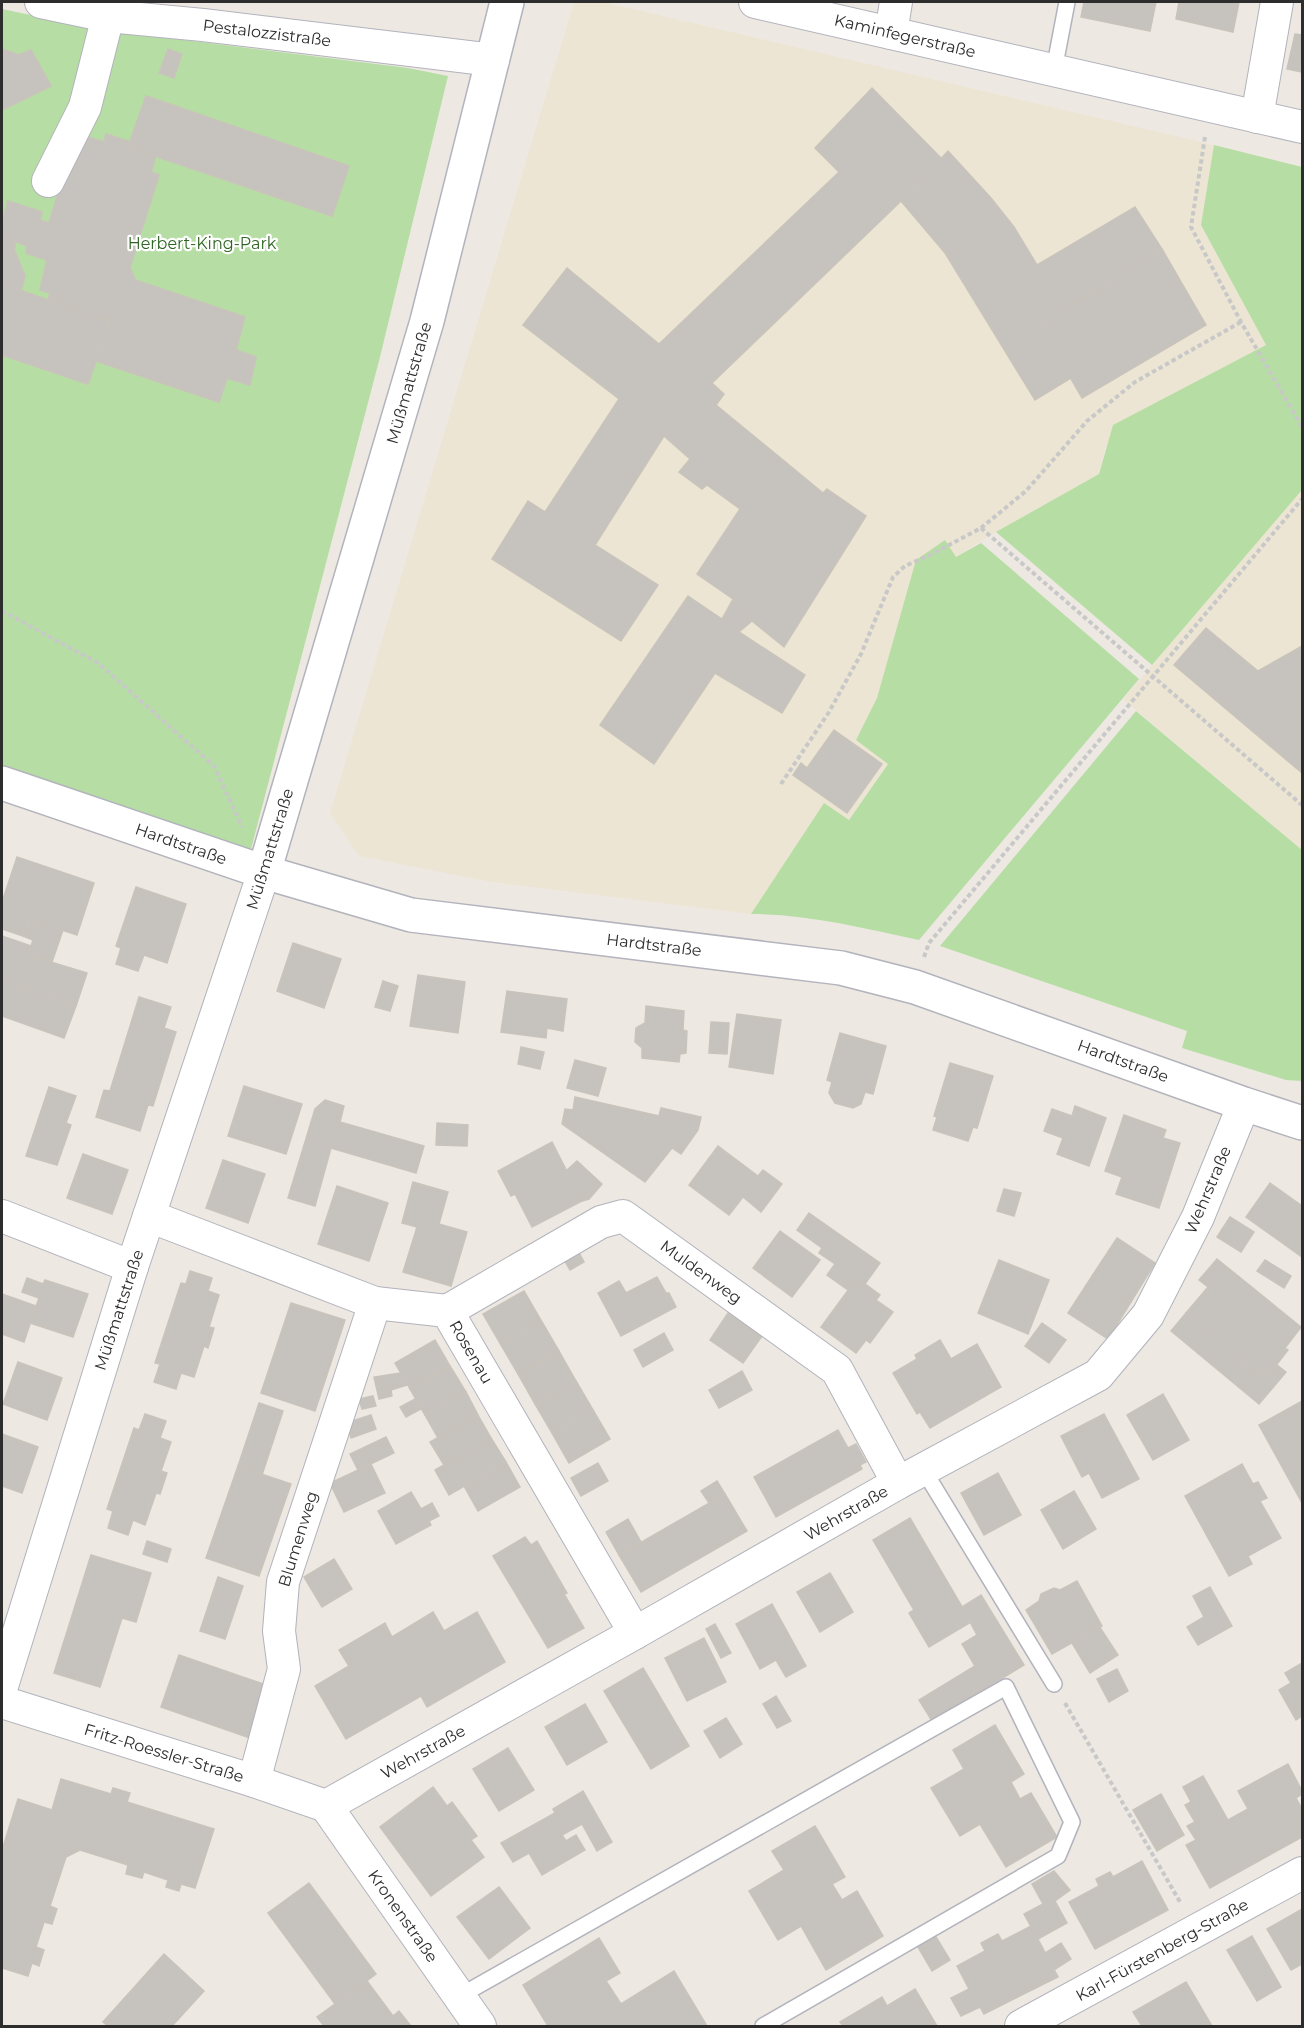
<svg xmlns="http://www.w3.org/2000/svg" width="1304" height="2028" font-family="Montserrat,sans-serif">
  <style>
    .education { fill: #ede5d3 }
    .green { fill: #b6dea4 }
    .building { fill: #c6c2bd; stroke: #c9c4bb; stroke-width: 1.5; fill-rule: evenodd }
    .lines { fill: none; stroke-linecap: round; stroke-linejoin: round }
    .service-casing { stroke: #b2b3bc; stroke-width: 18 }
    .minor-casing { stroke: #b2b3bc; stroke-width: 34 }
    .tertiary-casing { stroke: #b2b3bc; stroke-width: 36 }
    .path { stroke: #c8c8c8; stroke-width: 4; stroke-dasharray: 4.5 3; stroke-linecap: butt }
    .service { stroke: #fff; stroke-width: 15 }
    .minor { stroke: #fff; stroke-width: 32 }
    .tertiary { stroke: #fff; stroke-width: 33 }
    .labels { text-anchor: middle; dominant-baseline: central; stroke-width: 4.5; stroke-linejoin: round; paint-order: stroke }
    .street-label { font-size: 16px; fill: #2d2d2d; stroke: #fff }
    .park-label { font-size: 16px; fill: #2f6523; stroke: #fff }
  </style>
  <rect width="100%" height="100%" fill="#ede8e2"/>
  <g class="education">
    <polygon points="574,2 603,2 1214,145 1201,225 1266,345 1105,448 1099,474 996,532 956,557 856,740 888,763 849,820 824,804 751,914 492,882 359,856 330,813"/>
    <polygon points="1302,490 1302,646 1258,671 1206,628 1175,665 1302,773 1302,850 1123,699"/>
  </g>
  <g class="green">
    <polygon points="2,9 97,29 408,68 448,76 380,357 250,853 2,766"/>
    <polygon points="1214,145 1302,167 1302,490 1152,665 996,532 1099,474 1113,425 1266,345 1201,225"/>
    <path d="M945,540L956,557L981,543L1139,679L919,940C863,928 808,914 751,914L824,803L849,820L888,764L856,740L877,698L916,560Z"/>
    <polygon points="1136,711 1302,850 1302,1081 1286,1080 1182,1048 1187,1031 940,946"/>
  </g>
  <g class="building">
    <polygon points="1084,2 1156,2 1150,31 1081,17"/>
    <polygon points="1179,2 1239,2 1233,32 1176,19"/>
    <polygon points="1295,34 1302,35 1302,72 1287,69"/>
    <polygon points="2,49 19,55 31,50 51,86 2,110"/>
    <polygon points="2,49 19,55 31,50 51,86 2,110"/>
    <polygon points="168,49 182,54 174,78 159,73"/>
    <polygon points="872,88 941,158 901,201 712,383 724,394 716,405 823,493 827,489 866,516 784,647 752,621 733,599 697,574 740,509 707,485 702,489 679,472 690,459 664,436 595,545 658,585 621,641 492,559 528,501 545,512 619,399 523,325 567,268 659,344 839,172 815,148"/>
    <path d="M146,96L349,166L332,216L156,156L151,172L159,175L130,267L135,280L245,317L236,350L256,357L250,385L227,378L219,402L96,361L88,384L2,355V224L8,201L42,212L40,220L49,223L73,146L85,136L104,142L106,134L130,142ZM16,241L27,246L26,253L47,260L40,290L50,293L48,301L21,291L25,276L14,249Z"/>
    <polygon points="146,96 349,166 332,216 128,147"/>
    <polygon points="106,134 130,142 128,147 156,156 151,172 159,175 130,267 135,280 245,317 236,350 256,357 250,385 227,378 219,402 96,361 110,321 48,301 50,293 40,290 47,260 26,253 27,246 2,236 2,224 8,201 42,212 40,220 49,223 73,146 85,136 104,142"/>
    <polygon points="948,151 991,198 1014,227 1037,265 1135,207 1162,249 1040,325 1071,378 1035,400 945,253 901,201"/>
    <polygon points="2,236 16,241 14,249 25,276 21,291 2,284"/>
    <polygon points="1162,249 1206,325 1082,398 1040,325"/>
    <polygon points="2,284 110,321 88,384 2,355"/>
    <polygon points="688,596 722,619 733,599 752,621 739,632 805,675 782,713 715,673 654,764 600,725"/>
    <polygon points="1206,628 1258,671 1302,646 1302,773 1174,665"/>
    <polygon points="834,730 882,764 847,813 793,775 801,763 807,768"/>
    <polygon points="17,857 94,883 77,935 29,919 23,936 2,929 2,902"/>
    <polygon points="136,887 186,904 167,963 144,955 138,971 116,964 121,948 116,946"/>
    <polygon points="29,919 63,930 52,962 28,955 33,940 23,936"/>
    <polygon points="2,936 31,946 28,955 87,973 76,1006 2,979"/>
    <polygon points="293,943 341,959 324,1008 277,991"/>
    <polygon points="418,975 465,982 458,1033 410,1026"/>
    <polygon points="2,979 76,1006 64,1038 2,1016"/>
    <polygon points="383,981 398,986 390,1011 375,1007"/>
    <polygon points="507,991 567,999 563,1031 547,1028 546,1038 501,1032"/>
    <polygon points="139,997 171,1007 164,1028 176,1032 153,1106 148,1105 140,1131 96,1117 104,1090 110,1091"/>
    <polygon points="646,1006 684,1011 683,1030 687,1031 686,1053 680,1054 679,1062 642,1058 642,1048 635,1042 636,1028 645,1023"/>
    <polygon points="737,1014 781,1020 773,1074 729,1067"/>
    <polygon points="711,1022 729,1023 727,1054 709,1053"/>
    <polygon points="840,1033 886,1046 873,1094 865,1092 861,1104 853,1108 835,1103 829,1093 832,1082 827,1080"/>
    <polygon points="521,1047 544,1052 540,1069 518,1064"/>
    <polygon points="575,1060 606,1068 598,1096 567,1088"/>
    <polygon points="950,1063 993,1076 977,1128 973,1127 968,1141 933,1130 937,1117 934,1116"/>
    <polygon points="244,1086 302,1104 286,1154 228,1136"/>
    <polygon points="49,1087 76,1096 66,1123 71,1125 57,1165 26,1156"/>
    <polygon points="575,1097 659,1116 661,1108 701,1117 698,1130 681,1154 672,1148 645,1182 562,1124 565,1109 573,1110"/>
    <polygon points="325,1100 344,1106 340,1122 424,1146 416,1173 331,1148 315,1206 288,1198 315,1109"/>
    <polygon points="1075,1106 1106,1118 1089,1166 1057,1154 1063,1138 1044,1131 1052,1109 1072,1116"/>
    <polygon points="1124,1115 1166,1130 1163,1138 1180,1143 1159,1208 1116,1194 1122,1177 1105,1171"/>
    <polygon points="437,1123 468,1125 467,1146 436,1145"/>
    <polygon points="552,1142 582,1201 532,1227 515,1194 511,1196 498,1171"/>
    <polygon points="718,1146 758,1176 763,1170 782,1184 761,1212 743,1197 729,1215 689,1185"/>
    <polygon points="83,1154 128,1170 112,1214 67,1198"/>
    <polygon points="223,1160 265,1174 248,1223 206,1208"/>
    <polygon points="577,1161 602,1184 589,1199 582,1201 566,1171"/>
    <polygon points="413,1182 448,1192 439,1224 467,1232 451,1286 403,1272 417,1227 402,1223"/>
    <polygon points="1270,1183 1302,1206 1302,1257 1246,1217"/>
    <polygon points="337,1186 388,1203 369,1261 318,1244"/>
    <polygon points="1004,1189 1021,1193 1014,1216 997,1211"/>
    <polygon points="809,1213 880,1263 865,1284 857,1278 848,1290 827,1275 835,1264 819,1253 822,1248 797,1230"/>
    <polygon points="1230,1217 1254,1232 1241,1252 1217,1237"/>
    <polygon points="780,1231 820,1260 792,1297 753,1268"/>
    <polygon points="1117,1238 1155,1263 1131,1302 1092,1276"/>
    <polygon points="576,1247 584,1262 570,1270 562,1256"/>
    <polygon points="1217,1259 1301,1327 1285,1348 1288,1350 1271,1372 1267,1369 1263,1374 1259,1371 1253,1378 1240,1367 1244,1362 1186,1313 1208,1287 1199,1280"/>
    <polygon points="999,1260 1049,1280 1028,1334 978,1313"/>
    <polygon points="1265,1260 1291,1276 1284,1288 1257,1271"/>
    <polygon points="190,1271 212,1278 208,1291 219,1295 209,1327 214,1328 208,1348 204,1346 194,1377 181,1373 176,1389 154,1382 160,1364 155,1363 181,1283 186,1284"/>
    <polygon points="1092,1276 1131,1302 1108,1339 1068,1313"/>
    <polygon points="657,1277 666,1293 669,1293 676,1307 621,1336 598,1293 619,1281 626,1293"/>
    <polygon points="27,1278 43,1284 45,1280 88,1294 73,1337 30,1323 39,1298 22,1292"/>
    <polygon points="857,1278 880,1295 876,1300 893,1312 870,1343 866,1340 856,1353 821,1327"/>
    <polygon points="524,1291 542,1322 501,1345 483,1314"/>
    <polygon points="2,1294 36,1306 24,1342 2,1334"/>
    <polygon points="291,1303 345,1320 315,1411 261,1393"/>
    <polygon points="728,1313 762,1336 743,1363 710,1340"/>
    <polygon points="1186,1313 1244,1362 1240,1367 1253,1378 1259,1371 1263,1374 1267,1369 1271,1372 1277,1365 1286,1372 1259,1404 1171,1331"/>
    <polygon points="542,1322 559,1351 518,1374 501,1345"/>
    <polygon points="1042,1323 1066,1340 1049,1363 1025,1346"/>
    <polygon points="664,1333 673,1350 643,1367 634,1350"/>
    <polygon points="435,1340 450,1366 410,1389 395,1363"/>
    <polygon points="940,1340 951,1359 977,1344 1001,1387 930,1428 920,1412 917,1414 893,1373 917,1359 915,1355"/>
    <polygon points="559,1351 576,1381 535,1404 518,1374"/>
    <polygon points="18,1362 62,1378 47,1420 3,1404"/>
    <polygon points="450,1366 466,1392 425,1415 410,1389"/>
    <polygon points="742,1371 752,1390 719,1408 709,1390"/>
    <polygon points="400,1373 407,1385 391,1390 392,1396 379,1399 374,1377"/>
    <polygon points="576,1381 593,1410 552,1433 535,1404"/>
    <polygon points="466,1392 478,1415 438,1438 425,1415"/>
    <polygon points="1163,1394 1189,1440 1153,1460 1127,1415"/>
    <polygon points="373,1396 376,1406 362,1409 359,1399"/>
    <polygon points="415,1399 421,1409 406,1417 400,1407"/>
    <polygon points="1302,1401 1302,1503 1259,1425"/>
    <polygon points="259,1403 283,1411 262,1475 238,1466"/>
    <polygon points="593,1410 610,1439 569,1463 552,1433"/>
    <polygon points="145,1414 166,1421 160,1438 171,1442 161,1471 167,1473 160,1494 156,1493 145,1525 133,1520 128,1535 108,1528 113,1511 107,1509 134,1428 139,1430"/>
    <polygon points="1104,1414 1139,1479 1102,1498 1089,1473 1082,1477 1061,1436"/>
    <polygon points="371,1415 376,1429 351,1438 346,1423"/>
    <polygon points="478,1415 491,1438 444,1465 430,1442"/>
    <polygon points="838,1430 848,1448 856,1444 866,1462 860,1465 862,1469 776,1517 754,1477"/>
    <polygon points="2,1434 38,1447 22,1493 2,1486"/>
    <polygon points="386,1437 394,1453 358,1470 350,1454"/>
    <polygon points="491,1438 506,1462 449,1495 435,1470"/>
    <polygon points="506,1462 520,1487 478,1511 464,1486"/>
    <polygon points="598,1463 608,1481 581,1496 571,1478"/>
    <polygon points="371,1464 385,1493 344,1512 330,1483"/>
    <polygon points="1242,1464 1253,1484 1258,1482 1267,1498 1260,1501 1281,1538 1248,1556 1252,1564 1229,1576 1185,1496"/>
    <polygon points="238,1466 291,1484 259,1576 206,1558"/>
    <polygon points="998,1473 1021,1515 984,1535 961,1493"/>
    <polygon points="717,1481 725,1494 709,1503 701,1491"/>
    <polygon points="1074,1491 1096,1529 1063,1549 1041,1510"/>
    <polygon points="411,1492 421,1509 432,1503 439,1516 429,1521 431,1525 396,1544 378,1511"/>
    <polygon points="725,1494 747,1531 641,1592 619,1555"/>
    <polygon points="910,1518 971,1622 929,1647 909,1613 914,1610 873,1540"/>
    <polygon points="628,1519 641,1542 619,1555 606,1532"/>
    <polygon points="525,1537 531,1545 537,1541 567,1593 564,1594 584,1628 548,1648 493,1556"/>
    <polygon points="147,1541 171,1549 167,1562 143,1554"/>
    <polygon points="91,1555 151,1573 136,1622 122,1618 100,1687 54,1673"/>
    <polygon points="334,1559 352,1589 322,1607 304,1577"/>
    <polygon points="830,1573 853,1612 820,1632 797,1592"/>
    <polygon points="218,1577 243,1586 225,1639 200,1631"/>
    <polygon points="1077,1581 1102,1626 1052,1654 1026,1610 1039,1601 1041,1594 1054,1588 1060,1590"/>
    <polygon points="1210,1587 1232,1626 1198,1645 1187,1627 1204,1617 1193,1596"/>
    <polygon points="981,1595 1024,1665 932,1721 919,1700 975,1666 962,1644 977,1635 962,1607"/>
    <polygon points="772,1604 806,1666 786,1677 776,1660 760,1669 736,1624"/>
    <polygon points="433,1612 444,1631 477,1612 505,1662 427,1707 421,1696 346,1739 315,1686 349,1666 339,1650 385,1623 392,1637"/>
    <polygon points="715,1624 731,1653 721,1658 706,1629"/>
    <polygon points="1099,1626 1118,1655 1090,1673 1072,1643"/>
    <polygon points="704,1638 726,1682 687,1701 665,1658"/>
    <polygon points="179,1655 269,1686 250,1738 161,1707"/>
    <polygon points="1302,1663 1302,1716 1296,1720 1279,1690 1291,1683 1285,1673"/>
    <polygon points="643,1668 689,1746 651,1769 604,1691"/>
    <polygon points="1117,1669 1128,1691 1109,1702 1097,1679"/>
    <polygon points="776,1696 791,1721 777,1728 763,1704"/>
    <polygon points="585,1704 607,1742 567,1765 545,1727"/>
    <polygon points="726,1718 742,1744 720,1758 704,1731"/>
    <polygon points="995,1725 1024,1774 1011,1782 1020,1799 1031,1793 1057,1837 1006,1867 980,1824 960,1836 931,1788 964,1769 953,1750"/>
    <polygon points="508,1748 534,1790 499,1811 473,1769"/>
    <polygon points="1288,1764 1302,1791 1302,1794 1296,1798 1302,1809 1302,1837 1210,1888 1186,1845 1196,1840 1187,1826 1195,1822 1185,1805 1191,1802 1183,1787 1203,1776 1228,1820 1248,1809 1238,1791"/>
    <polygon points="61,1779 111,1794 113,1788 130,1793 127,1802 214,1829 195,1888 181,1884 179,1891 166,1887 168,1880 144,1872 142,1878 126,1874 128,1865 80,1850 66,1857 50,1906 57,1909 52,1924 44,1922 36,1947 44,1950 39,1966 32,1963 28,1976 2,1968 2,1850 18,1799 52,1810"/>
    <polygon points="433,1787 447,1806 452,1802 477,1836 471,1840 484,1857 431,1896 380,1827"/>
    <polygon points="583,1791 612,1842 597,1851 582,1824 562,1835 566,1841 576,1835 585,1850 542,1875 529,1853 513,1862 501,1843 555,1813 553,1809"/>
    <polygon points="1161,1794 1184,1835 1157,1851 1133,1810"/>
    <polygon points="815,1826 845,1877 832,1884 842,1900 857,1891 883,1936 826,1970 801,1926 778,1940 749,1891 784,1870 772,1851"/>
    <polygon points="1142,1861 1168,1910 1095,1949 1069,1902 1099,1886 1096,1879 1110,1872 1113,1877"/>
    <polygon points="1054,1871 1070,1890 1055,1901 1067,1923 1038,1939 1024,1914 1043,1904 1032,1884"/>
    <polygon points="309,1883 376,1974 335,2004 268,1913"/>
    <polygon points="499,1887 530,1928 489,1959 457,1917"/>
    <polygon points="1302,1909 1302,1964 1291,1970 1267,1929"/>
    <polygon points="1031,1926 1058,1977 984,2014 980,2007 961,2016 951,1998 969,1989 957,1966 985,1951 981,1943 998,1934 1002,1941"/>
    <polygon points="1252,1936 1281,1987 1257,2001 1227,1950"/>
    <polygon points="936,1937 950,1960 932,1971 918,1947"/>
    <polygon points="599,1938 620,1973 606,1981 621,2004 674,1971 707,2026 548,2026 523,1985"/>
    <polygon points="1061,1943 1071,1959 1054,1970 1045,1953"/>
    <polygon points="164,1954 204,1991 172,2026 108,2026 103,2022"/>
    <polygon points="367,1981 393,2016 399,2011 411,2026 324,2026 317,2017"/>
    <polygon points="1186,1982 1212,2026 1142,2026 1133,2012"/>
    <polygon points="915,1989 937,2026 843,2026 840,2022 882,1997 887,2006"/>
  </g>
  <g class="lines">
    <g class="service-casing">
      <g id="service">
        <polyline points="1054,70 1067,2"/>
        <polyline points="923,1469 1054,1684"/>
        <polyline points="458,1997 1006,1687 1072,1822 1058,1856 763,2026"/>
      </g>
    </g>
    <g class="minor-casing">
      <g id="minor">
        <polyline points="41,2 108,16 203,25 493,60"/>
        <polyline points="755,2 1302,127"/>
        <polyline points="891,33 896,2"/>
        <polyline points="1257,117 1277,2"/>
        <polyline points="48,181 85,107 108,16 103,2"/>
        <polyline points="2,1216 132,1267"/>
        <polyline points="149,1216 375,1303 447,1311 635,1633"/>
        <polyline points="447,1311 601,1222 623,1216 837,1370 898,1483"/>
        <polyline points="2,1686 132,1267 264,872"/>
        <polyline points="2,1702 254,1781 326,1806"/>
        <polyline points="254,1781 284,1669 279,1631 283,1582 375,1303"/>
        <polyline points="326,1806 635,1633 898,1483 1098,1375 1148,1315 1198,1217 1244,1104"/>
        <polyline points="326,1806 480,2026"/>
        <polyline points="1021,2026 1302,1873"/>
      </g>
    </g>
    <g class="tertiary-casing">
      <g id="tertiary">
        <polyline points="2,783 264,872 411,915 841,968 915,987 1244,1104 1302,1123"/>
        <polyline points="264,872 427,321 507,2"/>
      </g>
    </g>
    <g class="path">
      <polyline points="1205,137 1191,227 1241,322 1302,427"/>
      <polyline points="981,528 1302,805"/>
      <polyline points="2,611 98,663 214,766 242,827"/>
      <polyline points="781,784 829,712 861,654 893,577 905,566 930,555 981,528 1026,491 1087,421 1135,382 1241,322"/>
      <polyline points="924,957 929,943 1302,499"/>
      <polyline points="1065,1703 1180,1902"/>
    </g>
    <use href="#service" class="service"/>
    <use href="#minor" class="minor"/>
    <use href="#tertiary" class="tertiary"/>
  </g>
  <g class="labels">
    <g class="street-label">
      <text transform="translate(267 33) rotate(7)">Pestalozzistraße</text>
      <text transform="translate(905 36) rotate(13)">Kaminfegerstraße</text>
      <text transform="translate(409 383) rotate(-74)">Müßmattstraße</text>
      <text transform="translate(181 844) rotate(19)">Hardtstraße</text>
      <text transform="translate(270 849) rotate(-73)">Müßmattstraße</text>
      <text transform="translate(654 945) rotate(7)">Hardtstraße</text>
      <text transform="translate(1123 1061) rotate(20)">Hardtstraße</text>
      <text transform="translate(1208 1190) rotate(-67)">Wehrstraße</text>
      <text transform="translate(701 1272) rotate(36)">Muldenweg</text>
      <text transform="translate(119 1310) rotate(-72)">Müßmattstraße</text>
      <text transform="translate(471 1352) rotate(60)">Rosenau</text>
      <text transform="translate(846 1513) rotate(-30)">Wehrstraße</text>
      <text transform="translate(298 1539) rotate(-73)">Blumenweg</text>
      <text transform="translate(423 1752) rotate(-29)">Wehrstraße</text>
      <text transform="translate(164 1753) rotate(17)">Fritz-Roessler-Straße</text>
      <text transform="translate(403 1916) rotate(55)">Kronenstraße</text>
      <text transform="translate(1162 1950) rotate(-29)">Karl-Fürstenberg-Straße</text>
    </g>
    <g class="park-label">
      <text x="202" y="243">Herbert-King-Park</text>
    </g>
  </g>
  <rect width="1304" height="2028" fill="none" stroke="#2d2d2d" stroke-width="6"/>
</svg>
